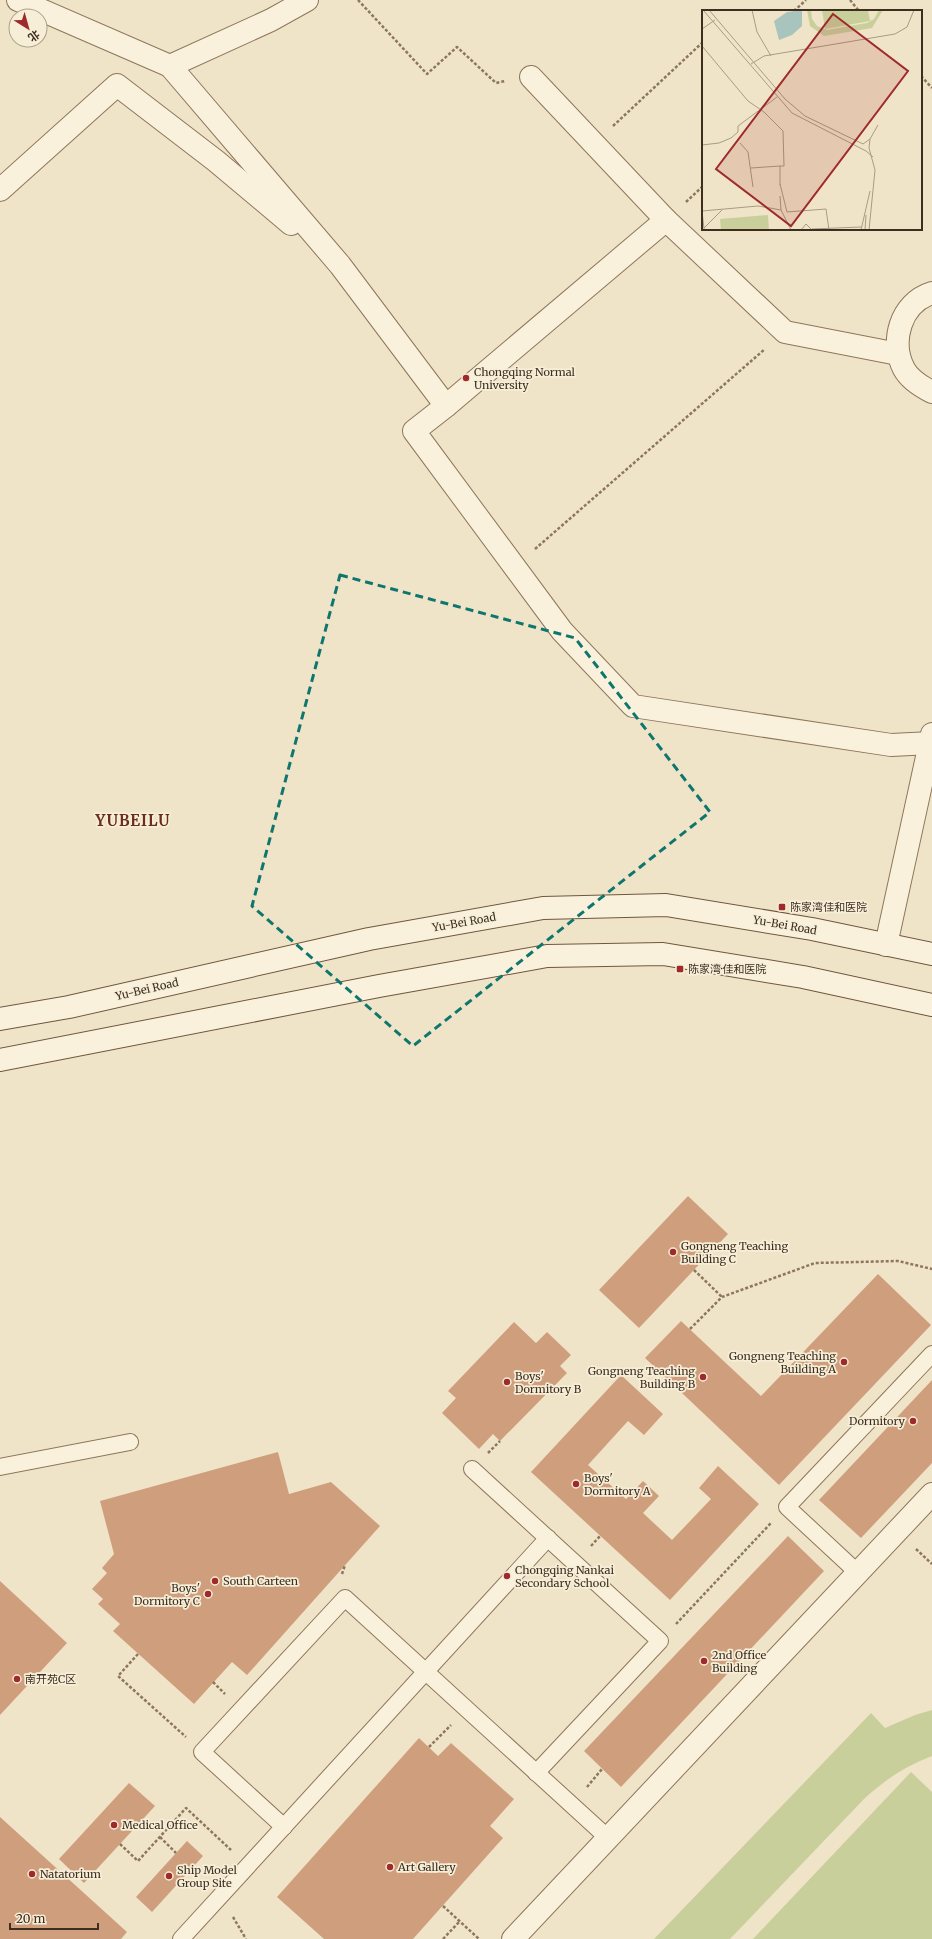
<svg xmlns="http://www.w3.org/2000/svg" width="932" height="1939" font-family="Merriweather,'Noto Sans SC',serif">
  <style>
    .green { fill: #c9cf9b }
    .building { fill: #cf9f7d }
    .lines { fill: none; stroke-linecap: round; stroke-linejoin: round }
    .lane-casing { stroke: #8d765c; stroke-width: 18 }
    .street-casing { stroke: #8d765c; stroke-width: 24 }
    .secondary-casing { stroke: #6f573f; stroke-width: 24 }
    .path { stroke: #8d765c; stroke-width: 2.5; stroke-dasharray: 3 2; stroke-linecap: butt }
    .lane { stroke: #faf1dc; stroke-width: 16 }
    .street { stroke: #faf1dc; stroke-width: 22 }
    .secondary { stroke: #faf1dc; stroke-width: 22 }
    .marked { fill: none; stroke: #0f766e; stroke-width: 3; stroke-dasharray: 8 5; stroke-linejoin: round }
    .poi-dot { fill: #9e2a2b; stroke: #f7eed8; stroke-width: 1.5 }
    .labels { text-anchor: middle; dominant-baseline: central; stroke-width: 3.5; stroke-linejoin: round; paint-order: stroke }
    .poi-label { font-size: 11px; fill: #3d2e20; stroke: #f7eed8; text-anchor: start }
    .street-label { font-size: 11px; fill: #3d2e20; stroke: #f7eed8 }
    .district-label { font-size: 15px; font-weight: bold; letter-spacing: 1px; fill: #6b2e1e; stroke: #f7eed8 }
    .inset-road { fill: none; stroke: #a89b85; stroke-width: 1 }
    .view { fill: #9e2a2b; fill-opacity: 0.15; stroke: #9e2a2b; stroke-width: 2 }
    .inset-edge { fill: none; stroke: #3d2e20; stroke-width: 2 }
  </style>
  <rect width="100%" height="100%" fill="#f0e4c8"/>
  <g class="green">
    <path d="M932,1710V1756C904,1767 886,1779 864,1799L730,1939H654L871,1713L885,1728L915,1715Z"/>
    <polygon points="911,1772 932,1792 932,1939 753,1939"/>
  </g>
  <g class="building">
    <polygon points="688,1196 728,1234 639,1328 599,1290"/>
    <polygon points="878,1274 931,1325 779,1485 645,1358 681,1321 761,1396"/>
    <polygon points="514,1322 536,1343 547,1332 571,1355 560,1366 567,1373 500,1441 493,1434 479,1449 442,1413 456,1398 448,1391"/>
    <polygon points="621,1375 663,1414 644,1435 628,1421 588,1465 626,1499 643,1481 659,1496 643,1513 672,1540 711,1499 699,1488 718,1466 759,1504 670,1600 531,1472"/>
    <polygon points="932,1380 932,1463 861,1538 819,1500"/>
    <polygon points="278,1452 289,1494 331,1482 380,1526 247,1675 232,1662 194,1704 113,1631 120,1624 98,1604 103,1599 92,1589 107,1573 102,1568 114,1554 100,1501"/>
    <polygon points="788,1536 824,1571 621,1787 584,1751"/>
    <polygon points="0,1581 67,1643 0,1715"/>
    <polygon points="419,1738 438,1756 451,1743 514,1799 490,1826 503,1838 413,1939 324,1939 277,1897"/>
    <polygon points="129,1783 155,1806 84,1883 59,1859"/>
    <polygon points="0,1817 127,1932 121,1939 0,1939"/>
    <polygon points="187,1841 203,1856 152,1912 136,1897"/>
  </g>
  <g class="lines">
    <g class="lane-casing">
      <g id="lane">
        <polyline points="0,1467 130,1442"/>
        <polyline points="472,1469 660,1641 536,1773"/>
        <polyline points="858,1573 787,1507 932,1354"/>
        <polyline points="284,1827 202,1752 345,1598 608,1838"/>
        <polyline points="181,1939 548,1538"/>
      </g>
    </g>
    <g class="street-casing">
      <g id="street">
        <polyline points="18,0 170,66 271,20 307,0"/>
        <polyline points="170,66 340,265 446,406 666,220"/>
        <polyline points="531,77 666,220 785,332 898,354"/>
        <polyline points="0,190 117,85 216,161 291,224"/>
        <path d="M932,293C900,303 890,342 904,369C910,380 922,387 932,392"/>
        <polyline points="446,406 414,431 562,631 633,706 891,745 932,743"/>
        <polyline points="886,945 932,734"/>
        <polyline points="513,1939 932,1494"/>
      </g>
    </g>
    <g class="secondary-casing">
      <g id="secondary">
        <polyline points="0,1019 69,1007 369,939 543,908 666,905 812,929 932,954"/>
        <polyline points="0,1060 379,986 547,956 663,954 803,977 932,1005"/>
      </g>
    </g>
    <g class="path">
      <polyline points="358,0 427,74 457,47 496,83 505,81"/>
      <polyline points="850,0 859,11"/>
      <polyline points="794,11 806,0"/>
      <polyline points="921,76 932,88"/>
      <polyline points="613,126 703,42"/>
      <polyline points="686,202 703,186"/>
      <polyline points="535,549 765,349"/>
      <polyline points="694,1270 722,1297"/>
      <polyline points="690,1329 722,1297 815,1263 898,1261 932,1269"/>
      <polyline points="488,1453 500,1441"/>
      <polyline points="591,1546 600,1536"/>
      <polyline points="916,1549 932,1564"/>
      <polyline points="342,1574 345,1565"/>
      <polyline points="676,1624 771,1523"/>
      <polyline points="138,1654 118,1676 186,1737"/>
      <polyline points="213,1682 225,1694"/>
      <polyline points="429,1747 451,1725"/>
      <polyline points="587,1787 602,1769"/>
      <polyline points="160,1837 176,1853"/>
      <polyline points="120,1844 138,1861 186,1808 231,1850"/>
      <polyline points="443,1906 479,1939"/>
      <polyline points="233,1917 246,1939"/>
      <polyline points="443,1939 460,1921"/>
    </g>
    <use href="#lane" class="lane"/>
    <use href="#street" class="street"/>
    <use href="#secondary" class="secondary"/>
  </g>
  <path class="marked" d="M340,575L575,638L710,812L413,1046L252,906Z"/>
  <g class="poi-dot">
    <circle cx="466" cy="378" r="4"/>
    <rect x="778" y="903" width="8" height="8" rx="2"/>
    <rect x="676" y="965" width="8" height="8" rx="2"/>
    <circle cx="673" cy="1252" r="4"/>
    <circle cx="844" cy="1362" r="4"/>
    <circle cx="703" cy="1377" r="4"/>
    <circle cx="507" cy="1382" r="4"/>
    <circle cx="913" cy="1421" r="4"/>
    <circle cx="576" cy="1484" r="4"/>
    <circle cx="507" cy="1576" r="4"/>
    <circle cx="215" cy="1581" r="4"/>
    <circle cx="208" cy="1594" r="4"/>
    <circle cx="704" cy="1661" r="4"/>
    <circle cx="17" cy="1679" r="4"/>
    <circle cx="114" cy="1825" r="4"/>
    <circle cx="390" cy="1867" r="4"/>
    <circle cx="32" cy="1874" r="4"/>
    <circle cx="169" cy="1876" r="4"/>
  </g>
  <g class="labels">
    <g class="poi-label">
      <text x="474" y="372">Chongqing Normal<tspan x="474" dy="13">University</tspan></text>
      <text x="790" y="907">陈家湾佳和医院</text>
      <text x="688" y="969">陈家湾·佳和医院</text>
      <text x="681" y="1246">Gongneng Teaching<tspan x="681" dy="13">Building C</tspan></text>
      <text x="836" y="1356" text-anchor="end">Gongneng Teaching<tspan x="836" dy="13">Building A</tspan></text>
      <text x="695" y="1371" text-anchor="end">Gongneng Teaching<tspan x="695" dy="13">Building B</tspan></text>
      <text x="515" y="1376">Boys'<tspan x="515" dy="13">Dormitory B</tspan></text>
      <text x="905" y="1421" text-anchor="end">Dormitory</text>
      <text x="584" y="1478">Boys'<tspan x="584" dy="13">Dormitory A</tspan></text>
      <text x="515" y="1570">Chongqing Nankai<tspan x="515" dy="13">Secondary School</tspan></text>
      <text x="223" y="1581">South Carteen</text>
      <text x="200" y="1588" text-anchor="end">Boys'<tspan x="200" dy="13">Dormitory C</tspan></text>
      <text x="712" y="1655">2nd Office<tspan x="712" dy="13">Building</tspan></text>
      <text x="25" y="1679">南开苑C区</text>
      <text x="122" y="1825">Medical Office</text>
      <text x="398" y="1867">Art Gallery</text>
      <text x="177" y="1870">Ship Model<tspan x="177" dy="13">Group Site</tspan></text>
      <text x="40" y="1874">Natatorium</text>
    </g>
    <g class="street-label">
      <text transform="translate(464 922) rotate(-10)">Yu-Bei Road</text>
      <text transform="translate(785 925) rotate(10)">Yu-Bei Road</text>
      <text transform="translate(147 989) rotate(-13)">Yu-Bei Road</text>
    </g>
    <g class="district-label">
      <text x="133" y="820">YUBEILU</text>
    </g>
  </g>
  <g transform="translate(702 10)">
    <rect width="220" height="220" fill="#f0e4c8"/>
    <path d="M105,0H109L110,9L115,16L125,20L165,13L172,9L177,0H181L170,18L122,26L108,16ZM120,0H166L168,11L123,19ZM66,205L67,220H19L18,209Z" fill="#c9cf9b"/>
    <path d="M100,0V16L90,25L77,30L72,11L85,2Z" fill="#a9c4bc"/>
    <path class="inset-road" d="M1,0L90,103L164,141L171,147M7,0L83,89L103,106L161,134L168,129L176,115M50,0L55,22L69,46M0,19L13,10M0,36L46,91L62,102L81,121L82,156H78M49,54L62,46L193,24L205,17L212,0M38,133L46,142L51,177M0,135L17,133L29,128L36,122V116L75,87M49,158L78,156V175M78,174L85,202L124,199L127,220M78,186L79,200M0,201L56,196L68,198L79,200L89,220M0,201L2,219M2,218L20,200M110,219L159,217M99,220L104,214L110,220M159,220L168,181M163,220L164,205M167,220L173,160L167,138L168,129"/>
    <path class="view" d="M131,4L206,61L89,216L14,159Z"/>
    <rect width="220" height="220" class="inset-edge"/>
  </g>
  <g transform="translate(28 28) rotate(143)"><circle r="19" fill="#f7eed8" stroke="#ada18e"/>
  <path d="M0-3L7 15L0 10L-7 15Z" fill="#9e2a2b"/>
  <text y="-6" font-size="11" font-weight="bold" text-anchor="middle" fill="#3d2e20">北</text>
  </g>
  <path d="M10 1923v6h88v-6" fill="none" stroke="#3d2e20" stroke-width="2"/>
  <text x="16" y="1923" font-size="12" fill="#3d2e20" stroke="#f7eed8" stroke-width="3" paint-order="stroke">20 m</text>
</svg>
